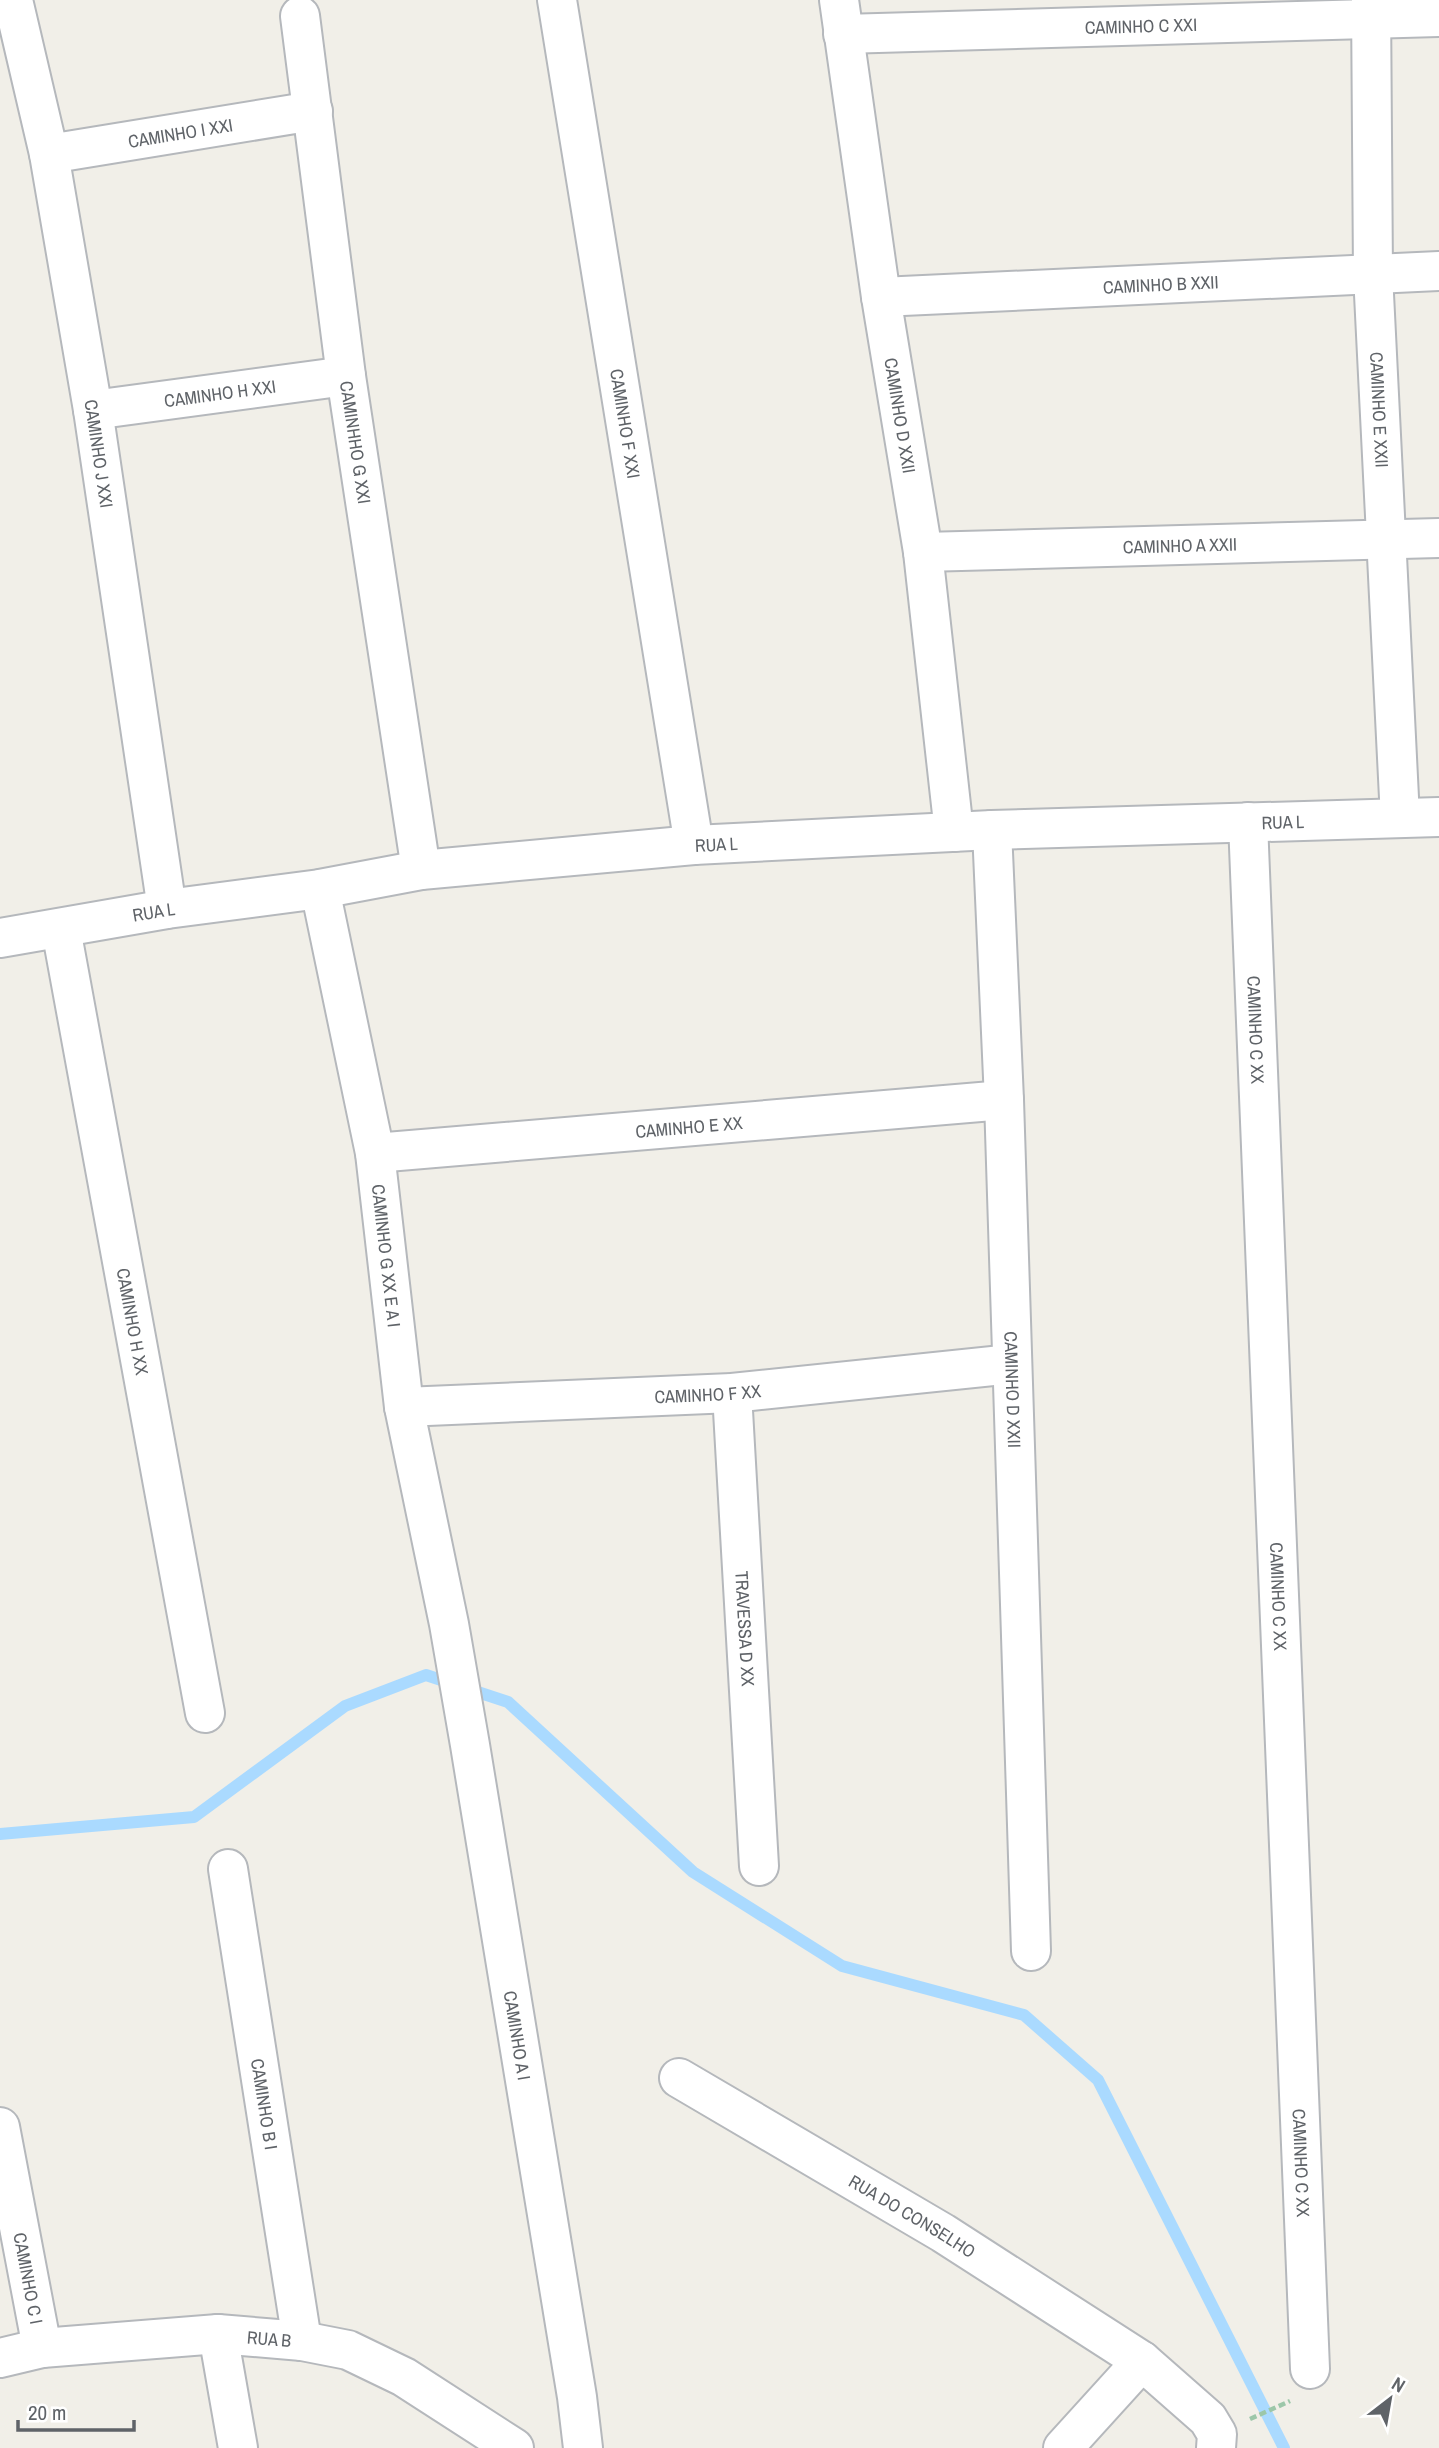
<svg xmlns="http://www.w3.org/2000/svg" width="1439" height="2448" font-family="'Archivo Narrow',sans-serif">
  <style>
    .lines { fill: none; stroke-linecap: round; stroke-linejoin: round }
    .stream { stroke: #aadaff; stroke-width: 12 }
    .minor-casing { stroke: #b5b8bc; stroke-width: 42 }
    .path { stroke: #9cc7a9; stroke-width: 4.5; stroke-dasharray: 7 3.5; stroke-linecap: butt }
    .minor { stroke: #fff; stroke-width: 38 }
    .labels { text-anchor: middle; dominant-baseline: central; stroke-width: 5; stroke-linejoin: round; paint-order: stroke }
    .street-label { font-size: 18px; fill: #5f6368; stroke: #fff }
  </style>
  <rect width="100%" height="100%" fill="#f1efe8"/>
  <g class="lines">
    <polyline class="stream" points="0,1834 194,1817 345,1706 426,1675 508,1702 693,1872 842,1966 1024,2015 1098,2080 1284,2448"/>
    <g class="minor-casing">
      <g id="minor">
        <path id="s1" d="M13,0L49,154L93,410L167,909"/>
        <path id="s2" d="M557,0L694,845"/>
        <path id="s3" d="M839,0L881,297L923,552L954,832"/>
        <path id="s4" d="M1371,0L1373,274L1400,818"/>
        <path id="s5" d="M300,16L346,376L421,870"/>
        <path id="s6" d="M843,34L1439,17"/>
        <path id="s7" d="M49,154L313,111"/>
        <path id="s8" d="M881,297L1439,271"/>
        <path id="s9" d="M93,410L346,376"/>
        <path id="s10" d="M923,552L1439,538"/>
        <path id="s11" d="M1248,822L1310,2369"/>
        <path id="s12" d="M992,830L1004,1100L1031,1951"/>
        <path id="s13" d="M320,889L375,1153L404,1407L449,1624L470,1745L577,2397L583,2448"/>
        <path id="s14" d="M61,929L205,1713"/>
        <path id="s15" d="M0,938L167,909L320,889L421,870L694,845L992,830L1439,817"/>
        <path id="s16" d="M375,1153L1004,1100"/>
        <path id="s17" d="M732,1393L759,1866"/>
        <path id="s18" d="M404,1407L732,1393L1012,1364"/>
        <path id="s19" d="M228,1869L302,2341"/>
        <path id="s20" d="M679,2078L943,2233L1142,2361L1208,2419L1217,2434L1216,2448"/>
        <path id="s21" d="M0,2127L42,2348"/>
        <polyline points="218,2334 238,2448"/>
        <path id="s22" d="M0,2358L42,2348L218,2334L302,2341L348,2350L404,2377L514,2448"/>
        <polyline points="1063,2448 1142,2361"/>
      </g>
    </g>
    <polyline class="path" points="1250,2419 1290,2401"/>
    <use href="#minor" class="minor"/>
  </g>
  <g class="labels">
    <g class="street-label">
      <text stroke="none"><textPath href="#s6" startOffset="298">CAMINHO C XXI</textPath></text>
      <text stroke="none"><textPath href="#s7" startOffset="133">CAMINHO I XXI</textPath></text>
      <text stroke="none"><textPath href="#s8" startOffset="280">CAMINHO B XXII</textPath></text>
      <text stroke="none"><textPath href="#s9" startOffset="128">CAMINHO H XXI</textPath></text>
      <text stroke="none"><textPath href="#s4" startOffset="410">CAMINHO E XXII</textPath></text>
      <text stroke="none"><textPath href="#s3" startOffset="420">CAMINHO D XXII</textPath></text>
      <text stroke="none"><textPath href="#s2" startOffset="429">CAMINHO F XXI</textPath></text>
      <text stroke="none"><textPath href="#s5" startOffset="430">CAMINHHO G XXI</textPath></text>
      <text stroke="none"><textPath href="#s1" startOffset="462">CAMINHO J XXI</textPath></text>
      <text stroke="none"><textPath href="#s10" startOffset="257">CAMINHO A XXII</textPath></text>
      <text stroke="none"><textPath href="#s15" startOffset="1290">RUA L</textPath></text>
      <text stroke="none"><textPath href="#s15" startOffset="723">RUA L</textPath></text>
      <text stroke="none"><textPath href="#s15" startOffset="156">RUA L</textPath></text>
      <text stroke="none"><textPath href="#s11" startOffset="208">CAMINHO C XX</textPath></text>
      <text stroke="none"><textPath href="#s16" startOffset="315">CAMINHO E XX</textPath></text>
      <text stroke="none"><textPath href="#s13" startOffset="373">CAMINHO G XX E A I</textPath></text>
      <text stroke="none"><textPath href="#s14" startOffset="399">CAMINHO H XX</textPath></text>
      <text stroke="none"><textPath href="#s12" startOffset="560">CAMINHO D XXII</textPath></text>
      <text stroke="none"><textPath href="#s18" startOffset="304">CAMINHO F XX</textPath></text>
      <text stroke="none"><textPath href="#s11" startOffset="775">CAMINHO C XX</textPath></text>
      <text stroke="none"><textPath href="#s17" startOffset="236">TRAVESSA D XX</textPath></text>
      <text stroke="none"><textPath href="#s13" startOffset="1164">CAMINHO A I</textPath></text>
      <text stroke="none"><textPath href="#s19" startOffset="238">CAMINHO B I</textPath></text>
      <text stroke="none"><textPath href="#s11" startOffset="1342">CAMINHO C XX</textPath></text>
      <text stroke="none"><textPath href="#s20" startOffset="271">RUA DO CONSELHO</textPath></text>
      <text stroke="none"><textPath href="#s21" startOffset="154">CAMINHO C I</textPath></text>
      <text stroke="none"><textPath href="#s22" startOffset="271">RUA B</textPath></text>
    </g>
  </g>
  <g transform="translate(1390 2399) rotate(31)" stroke="#ffffff" stroke-width="5" paint-order="stroke">
  <path d="M0-5L12 26L0 18L-12 26Z" fill="#5f6368"/>
  <text y="-10" font-size="19" font-weight="bold" text-anchor="middle" fill="#5f6368">N</text>
  </g>
  <path d="M18 2420v10h116v-10" fill="none" stroke="#5f6368" stroke-width="3.5"/>
  <text x="28" y="2420" font-size="21" fill="#5f6368" stroke="#ffffff" stroke-width="5" paint-order="stroke">20 m</text>
</svg>
